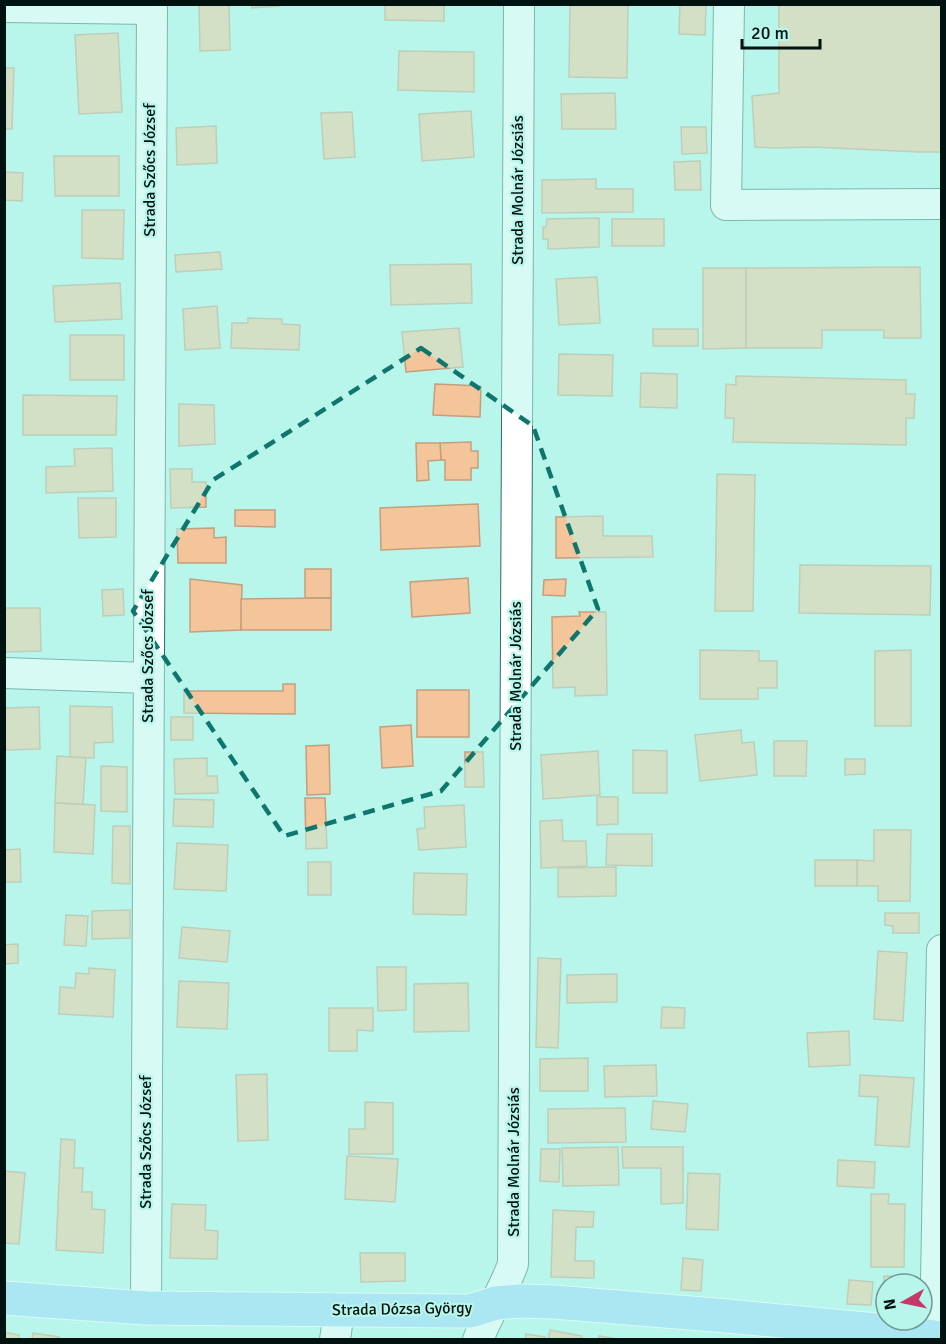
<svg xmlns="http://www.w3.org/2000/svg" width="946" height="1344" font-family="Signika,sans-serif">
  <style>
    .building { fill: #f4c59a; stroke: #c39f7e; stroke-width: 1.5 }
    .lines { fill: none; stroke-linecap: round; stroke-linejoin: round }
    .minor-casing { stroke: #316b64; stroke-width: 32 }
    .major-casing { stroke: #fff; stroke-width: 35 }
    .minor { stroke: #fff; stroke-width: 30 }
    .major { stroke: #9cd3fd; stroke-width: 33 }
    .marked { fill: none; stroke: #0f766e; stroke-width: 4.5; stroke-dasharray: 12 8; stroke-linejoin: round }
    .labels { text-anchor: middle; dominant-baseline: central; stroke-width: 4.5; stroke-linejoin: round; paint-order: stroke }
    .street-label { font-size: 16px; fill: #00120f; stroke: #b8f5eb }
  </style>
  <rect width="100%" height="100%" fill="#b8f5eb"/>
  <g class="building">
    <polygon points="199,4 229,4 230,50 200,51"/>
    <polygon points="252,4 280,4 280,6 252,8"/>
    <polygon points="385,4 444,4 444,21 385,20"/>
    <polygon points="570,4 628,4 627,78 569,77"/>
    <polygon points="680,4 706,4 705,35 679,34"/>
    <polygon points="779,4 942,4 942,152 919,152 813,147 774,148 755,147 752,96 779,93"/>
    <polygon points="118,33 122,112 79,114 75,35"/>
    <polygon points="399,51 474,52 474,92 398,90"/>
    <polygon points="4,68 14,68 12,129 4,129"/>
    <polygon points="615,93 616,129 562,129 561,94"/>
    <polygon points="471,111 474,157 422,161 419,114"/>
    <polygon points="352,112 355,157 324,159 321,113"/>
    <polygon points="216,126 217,163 177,165 176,128"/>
    <polygon points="681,127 706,127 707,153 682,154"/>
    <polygon points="54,156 119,156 119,196 55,196"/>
    <polygon points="700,161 701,190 675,190 674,162"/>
    <polygon points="4,172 23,173 22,201 4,200"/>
    <polygon points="596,179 596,189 633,189 633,212 542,213 542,180"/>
    <polygon points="82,210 124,210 123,259 82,258"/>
    <polygon points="599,218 599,247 548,249 548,239 543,239 543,227 546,227 547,219"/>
    <rect x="612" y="219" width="52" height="27"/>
    <polygon points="220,252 222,269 176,272 175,255"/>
    <polygon points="471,264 472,303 391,305 390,265"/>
    <polygon points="920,267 921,338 884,338 884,330 822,330 822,348 746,348 746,268"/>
    <polygon points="703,268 746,268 746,348 703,349"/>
    <polygon points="597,277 600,323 559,325 556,279"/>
    <polygon points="120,283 122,319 55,322 53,286"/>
    <polygon points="217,306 220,348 185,350 183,309"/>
    <polygon points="248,318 282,319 282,324 300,325 299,350 231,348 232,323 248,323"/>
    <polygon points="459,328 463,367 406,372 402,332"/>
    <rect x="653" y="329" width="45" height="17"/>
    <rect x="70" y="335" width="54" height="45"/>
    <polygon points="559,354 613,355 612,396 558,395"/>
    <polygon points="641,373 677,374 677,408 640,407"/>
    <polygon points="736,376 906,380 906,394 915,394 914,418 906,418 906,445 733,442 734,418 725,418 726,384 736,385"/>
    <polygon points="435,384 481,386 480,417 433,415"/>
    <polygon points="23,395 117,396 116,435 23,435"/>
    <polygon points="179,404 214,405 215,444 179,446"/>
    <polygon points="471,442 471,451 478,451 478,468 471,468 471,480 445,480 445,460 441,460 440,443"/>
    <polygon points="416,443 440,443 441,460 428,461 429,480 417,481"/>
    <polygon points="112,448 113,491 46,493 46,467 75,466 74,449"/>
    <polygon points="170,469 192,469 192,482 206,482 206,507 171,508"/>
    <polygon points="717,474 755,475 753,611 715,611"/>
    <polygon points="78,498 116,498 116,537 79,538"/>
    <polygon points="478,504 480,546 381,550 380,508"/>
    <polygon points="235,510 275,510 275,527 235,526"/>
    <polygon points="603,516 603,536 652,536 653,557 556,558 556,517"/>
    <polygon points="214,528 214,538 226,537 226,563 178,563 177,529"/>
    <polygon points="800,565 931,566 930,615 799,613"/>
    <rect x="305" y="569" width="26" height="29"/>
    <polygon points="468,578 470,613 412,617 410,582"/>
    <polygon points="190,579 242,585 241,630 190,632"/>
    <polygon points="566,579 565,596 543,595 544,580"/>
    <polygon points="123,589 124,615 103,616 102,590"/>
    <polygon points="331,598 331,630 241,630 241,599"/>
    <polygon points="4,608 40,608 41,651 4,652"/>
    <polygon points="579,612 606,612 607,695 575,696 575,687 553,688 552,617 580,616"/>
    <polygon points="700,650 759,651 759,661 777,661 777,688 758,688 758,699 700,699"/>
    <polygon points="911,650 911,726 875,726 875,651"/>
    <polygon points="283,684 295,684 295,714 184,713 184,691 283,691"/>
    <rect x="417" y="690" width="52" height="47"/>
    <polygon points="70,706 112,707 113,742 94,743 94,758 70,757"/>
    <polygon points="39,707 40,749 4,750 4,708"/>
    <rect x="171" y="717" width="22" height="23"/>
    <polygon points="411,725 413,766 382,768 380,727"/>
    <polygon points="741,730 742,743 754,742 757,775 700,781 695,735"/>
    <polygon points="774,741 807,741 806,776 774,776"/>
    <polygon points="329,745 330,794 307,795 306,746"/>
    <polygon points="633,750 667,751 667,793 633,793"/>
    <polygon points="598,751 600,795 543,799 541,755"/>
    <polygon points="465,752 483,752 484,787 465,787"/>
    <polygon points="57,756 86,758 83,804 55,803"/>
    <polygon points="207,758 207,776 217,776 218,793 175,794 174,759"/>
    <polygon points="845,759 865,759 865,774 845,775"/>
    <polygon points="101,766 127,767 127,812 101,811"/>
    <polygon points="597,797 618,797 618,824 597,825"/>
    <polygon points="305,798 325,798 327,848 306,849"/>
    <polygon points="174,799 214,800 213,827 173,826"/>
    <polygon points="55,803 95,805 93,854 54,852"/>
    <polygon points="464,805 466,847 419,850 417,829 425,828 424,807"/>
    <polygon points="562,820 563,841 586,841 587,866 541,868 540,821"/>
    <polygon points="113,826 130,826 130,884 112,883"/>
    <polygon points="874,830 911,830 910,901 878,901 878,886 857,886 857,860 874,861"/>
    <polygon points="607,834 652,834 652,866 606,865"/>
    <polygon points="177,843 228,845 226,891 174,889"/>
    <polygon points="20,849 21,882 4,882 4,850"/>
    <rect x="815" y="860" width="42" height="26"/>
    <rect x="308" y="862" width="23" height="33"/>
    <polygon points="616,867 616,896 558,897 558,868"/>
    <polygon points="414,873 467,874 466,915 413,914"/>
    <polygon points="130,910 130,938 92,939 92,911"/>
    <polygon points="885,913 919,913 919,933 893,933 893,926 885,925"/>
    <polygon points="66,915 88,916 86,946 64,945"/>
    <polygon points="182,927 230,931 227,962 179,958"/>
    <polygon points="18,944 18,963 4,964 4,945"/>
    <polygon points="878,951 907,953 903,1021 874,1019"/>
    <polygon points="538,958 561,959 558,1048 536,1047"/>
    <polygon points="377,967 406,967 406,1010 378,1011"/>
    <polygon points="89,968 115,970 113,1017 59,1014 60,987 75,988 76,973 89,974"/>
    <polygon points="617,974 617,1002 567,1003 567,975"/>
    <polygon points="179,981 229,983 227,1029 177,1027"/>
    <polygon points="468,983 469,1031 414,1032 414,984"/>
    <polygon points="662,1007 685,1008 684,1028 661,1028"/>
    <polygon points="329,1008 373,1008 373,1031 357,1030 357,1051 329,1051"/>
    <polygon points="849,1031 850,1065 809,1067 807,1033"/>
    <polygon points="588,1058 588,1091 540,1091 540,1059"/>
    <polygon points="656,1065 657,1096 605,1097 604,1066"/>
    <polygon points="267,1074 268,1140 238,1141 236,1075"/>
    <polygon points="860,1075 914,1078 909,1147 875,1145 878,1097 859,1096"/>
    <polygon points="653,1101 688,1104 685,1132 651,1129"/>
    <polygon points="365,1102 393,1103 393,1154 349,1154 349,1129 365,1129"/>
    <polygon points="625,1108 626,1142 548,1143 548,1109"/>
    <polygon points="61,1139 75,1140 74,1168 83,1168 82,1192 92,1192 92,1209 105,1210 103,1253 56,1250"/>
    <polygon points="618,1147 619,1185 563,1186 562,1148"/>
    <polygon points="622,1147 683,1147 683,1203 661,1204 661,1168 623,1168"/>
    <polygon points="541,1149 560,1149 559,1182 540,1181"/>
    <polygon points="347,1156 398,1159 395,1202 345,1199"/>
    <polygon points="838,1160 875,1162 874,1188 837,1186"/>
    <polygon points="4,1171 25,1173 19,1244 4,1243"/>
    <polygon points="688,1173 720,1174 718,1230 686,1229"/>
    <polygon points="871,1194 889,1194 888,1204 905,1204 904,1267 871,1267"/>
    <polygon points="172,1204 206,1205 205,1230 218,1231 217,1259 170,1258"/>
    <polygon points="553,1210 594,1212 593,1227 576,1227 575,1261 594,1261 594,1278 551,1277"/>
    <polygon points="360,1253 405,1253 405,1281 361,1282"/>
    <polygon points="683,1258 703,1260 701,1291 681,1290"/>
    <polygon points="884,1276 914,1277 914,1284 886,1284 886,1298 884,1298"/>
    <polygon points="849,1280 873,1282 871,1305 847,1304"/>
    <polygon points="550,1330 582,1336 581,1340 548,1340"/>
    <polygon points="4,1332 19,1335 19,1340 4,1340"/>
    <polygon points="33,1333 59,1337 59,1340 32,1340"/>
    <polygon points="526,1334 545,1337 545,1340 525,1340"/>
    <polygon points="599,1336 623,1340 598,1340"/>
  </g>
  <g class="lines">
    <g class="minor-casing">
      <g id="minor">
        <polyline points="729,4 726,205 942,204"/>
        <polyline points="4,7 151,9"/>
        <polyline points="4,673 148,678"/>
        <polyline points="146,1308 152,4"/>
        <polyline points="935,1337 942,950"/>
        <polyline points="335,1340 339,1310"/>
        <path d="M478,1340C488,1313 504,1290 513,1264L519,4"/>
      </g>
    </g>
    <g class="major-casing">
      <polyline id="major" points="4,1298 146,1308 459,1311 470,1311 496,1303 519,1301 554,1302 727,1316 897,1332 942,1338"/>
    </g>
    <use href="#minor" class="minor"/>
    <use href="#major" class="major"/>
  </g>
  <path d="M0 0H946V1344H0ZM421,348L533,426L598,609L441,791L284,836L133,611L213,480Z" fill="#b8f5eb" fill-opacity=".55" fill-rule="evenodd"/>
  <path class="marked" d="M421,348L533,426L598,609L441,791L284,836L133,611L213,480Z"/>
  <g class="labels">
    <g class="street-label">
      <text transform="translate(150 170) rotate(-90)">Strada Szőcs József</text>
      <text transform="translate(518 190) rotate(-90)">Strada Molnár Józsiás</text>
      <text transform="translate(148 656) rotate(-90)">Strada Szőcs József</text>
      <text transform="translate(516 676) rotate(-90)">Strada Molnár Józsiás</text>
      <text transform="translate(146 1142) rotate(-90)">Strada Szőcs József</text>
      <text transform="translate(514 1162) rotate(-90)">Strada Molnár Józsiás</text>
      <text transform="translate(402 1309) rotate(-1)">Strada Dózsa György</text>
    </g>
  </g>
  <rect width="946" height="1344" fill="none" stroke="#00120f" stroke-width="12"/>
  <g transform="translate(904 1302) rotate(261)"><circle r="28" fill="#b8f5eb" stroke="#6e9a93" stroke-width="1.5"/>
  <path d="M0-4.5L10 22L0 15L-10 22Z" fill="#c53868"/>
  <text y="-9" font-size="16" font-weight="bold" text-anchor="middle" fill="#00120f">N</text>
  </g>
  <path d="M742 39v9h78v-9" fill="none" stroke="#00120f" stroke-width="3"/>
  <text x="751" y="39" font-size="18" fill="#00120f" stroke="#b8f5eb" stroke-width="4.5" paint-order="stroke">20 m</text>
</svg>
